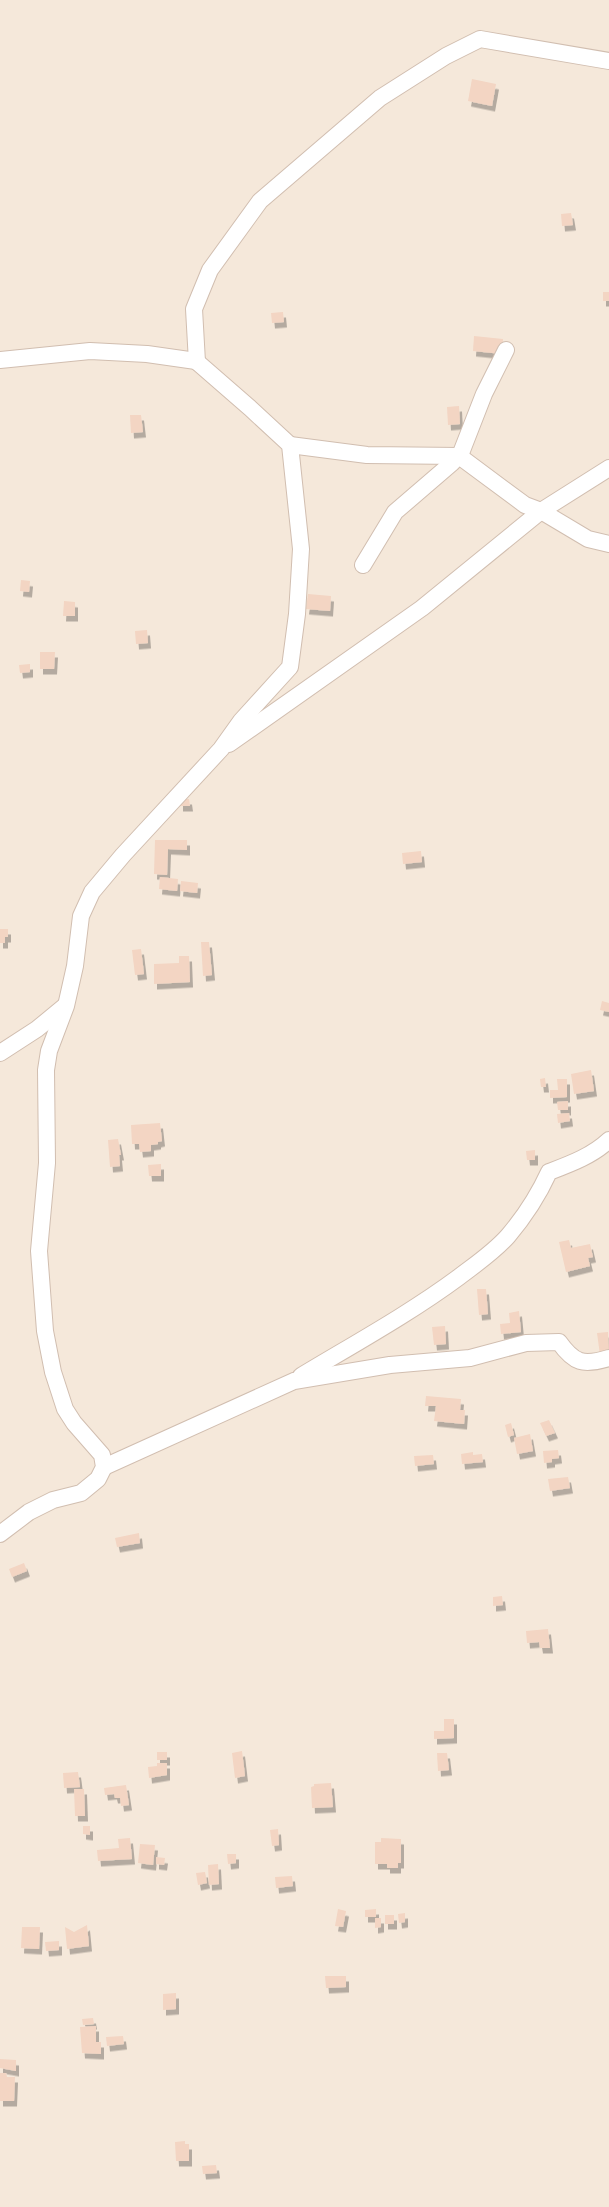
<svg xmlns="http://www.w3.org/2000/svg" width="609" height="2207" font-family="Overpass,sans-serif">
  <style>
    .residential { fill: #f5e8da }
    .building { fill: #f3d5c3; filter: url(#shadow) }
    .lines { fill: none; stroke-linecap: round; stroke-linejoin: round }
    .street-casing { stroke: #d1beb0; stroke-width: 18 }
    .street { stroke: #fff; stroke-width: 16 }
  </style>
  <defs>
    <filter id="shadow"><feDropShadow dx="3" dy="5.5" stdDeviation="0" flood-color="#0004"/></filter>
  </defs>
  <rect width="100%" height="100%" fill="#fdf6ec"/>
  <rect class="residential" x="0" y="0" width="609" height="2207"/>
  <g class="building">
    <polygon points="472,79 496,84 492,106 468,101"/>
    <polygon points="571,213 573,225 562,226 561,214"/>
    <rect x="603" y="292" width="6" height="9"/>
    <polygon points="283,312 284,322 272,323 271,313"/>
    <polygon points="474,336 503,339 502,354 473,351"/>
    <polygon points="459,406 460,424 448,425 447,407"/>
    <polygon points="130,415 141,415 143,432 131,433"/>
    <polygon points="21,580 30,581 29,592 20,591"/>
    <polygon points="308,594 331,596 330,611 306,609"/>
    <polygon points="64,601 75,602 75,616 63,616"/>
    <polygon points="147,630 148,643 136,644 135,631"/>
    <polygon points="40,652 55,652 54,669 40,669"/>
    <polygon points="30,664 30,672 20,673 19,665"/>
    <polygon points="180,799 189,799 190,806 180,806"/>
    <polygon points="155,840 187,840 187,850 168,849 167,875 154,874"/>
    <polygon points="421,851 422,862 403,864 402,853"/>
    <polygon points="160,877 178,879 177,891 159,889"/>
    <polygon points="181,881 198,883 197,893 180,891"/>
    <polygon points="0,929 8,929 8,937 5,937 5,943 0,943"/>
    <polygon points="201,942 209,942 212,975 203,976"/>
    <polygon points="141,949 144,974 135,975 132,950"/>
    <polygon points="179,956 189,956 190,982 154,984 154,964 179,963"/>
    <polygon points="602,1001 609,1003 609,1012 600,1010"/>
    <polygon points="591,1070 594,1091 574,1094 571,1074"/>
    <polygon points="545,1078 546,1087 541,1087 540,1079"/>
    <polygon points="557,1079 567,1079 567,1097 550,1098 550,1090 558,1090"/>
    <polygon points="568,1101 568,1110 558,1110 557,1102"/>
    <polygon points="569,1113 570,1121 558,1123 557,1114"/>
    <polygon points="160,1123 162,1141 158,1142 158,1144 151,1145 151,1151 140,1152 139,1144 132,1144 131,1125"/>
    <polygon points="118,1139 121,1155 119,1155 120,1166 110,1167 108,1140"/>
    <polygon points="535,1150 535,1160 527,1160 526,1151"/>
    <polygon points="161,1164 161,1176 149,1176 148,1165"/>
    <polygon points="569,1240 571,1248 590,1244 593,1257 588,1258 590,1266 566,1272 559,1242"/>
    <polygon points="477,1289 486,1289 488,1314 479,1315"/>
    <polygon points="519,1311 521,1332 501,1334 500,1324 510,1323 509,1313"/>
    <polygon points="445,1326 446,1344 434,1345 432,1327"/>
    <polygon points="608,1332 609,1353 600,1355 597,1333"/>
    <polygon points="426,1396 461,1399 460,1410 465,1410 464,1424 434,1421 436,1406 425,1406"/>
    <polygon points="549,1420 555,1433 546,1436 540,1423"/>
    <polygon points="511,1423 514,1435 508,1437 505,1425"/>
    <polygon points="530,1434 533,1451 517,1454 514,1438"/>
    <polygon points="558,1450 559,1458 552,1459 552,1462 544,1463 543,1451"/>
    <polygon points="473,1452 473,1455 482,1454 483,1462 462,1464 461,1454"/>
    <polygon points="433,1455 434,1464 415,1466 414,1456"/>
    <polygon points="568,1477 570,1488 550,1491 548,1479"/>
    <polygon points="139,1533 140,1543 117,1547 115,1538"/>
    <polygon points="24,1563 27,1571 12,1577 9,1569"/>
    <polygon points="502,1596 503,1605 493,1606 493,1597"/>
    <polygon points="548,1629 550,1648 540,1648 539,1642 527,1643 526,1631"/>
    <polygon points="444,1719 454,1719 454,1738 434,1739 434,1731 444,1731"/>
    <polygon points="242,1751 245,1776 235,1778 232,1753"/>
    <rect x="157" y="1752" width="10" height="8"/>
    <polygon points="437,1753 447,1753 449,1770 438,1771"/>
    <polygon points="157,1763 167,1763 167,1775 149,1778 148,1767 157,1766"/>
    <polygon points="78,1772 80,1787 64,1788 63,1773"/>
    <polygon points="331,1783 333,1807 312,1808 311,1787 314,1786 314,1784"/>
    <polygon points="126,1785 129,1805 121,1806 120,1798 115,1798 114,1794 105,1795 104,1788"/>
    <polygon points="74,1789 84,1789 85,1816 75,1816"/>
    <polygon points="83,1826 90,1826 90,1835 83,1834"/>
    <polygon points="278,1829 279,1845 272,1846 270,1830"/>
    <polygon points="130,1838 132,1859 98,1861 97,1850 119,1848 118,1839"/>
    <polygon points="381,1838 401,1839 401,1863 398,1863 398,1868 387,1868 387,1864 375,1864 375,1842 381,1842"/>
    <polygon points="140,1844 155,1845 153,1865 138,1863"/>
    <polygon points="227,1854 236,1854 236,1863 228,1864"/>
    <polygon points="156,1857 165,1858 164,1865 156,1864"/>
    <polygon points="218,1864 219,1884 209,1885 208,1865"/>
    <polygon points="205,1872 207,1883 198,1885 196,1873"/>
    <polygon points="292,1876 293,1886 276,1888 275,1877"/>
    <polygon points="338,1909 346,1911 343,1927 335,1926"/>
    <polygon points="376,1909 376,1917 365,1917 365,1910"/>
    <polygon points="405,1913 405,1922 399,1923 398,1914"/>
    <rect x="385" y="1915" width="9" height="9"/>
    <polygon points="375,1918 381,1918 381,1927 375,1928"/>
    <polygon points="87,1925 89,1946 67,1949 65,1927 74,1932"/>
    <polygon points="22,1927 40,1927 39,1949 21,1948"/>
    <polygon points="59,1941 59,1950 46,1951 45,1942"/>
    <polygon points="325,1976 346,1976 346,1987 326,1988"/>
    <polygon points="176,1993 176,2009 163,2010 163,1994"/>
    <polygon points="93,2018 94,2024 83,2025 82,2019"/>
    <polygon points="96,2026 96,2042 101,2042 101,2054 82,2053 80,2027"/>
    <polygon points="123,2036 124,2044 107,2046 106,2037"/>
    <polygon points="0,2059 16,2060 16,2071 0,2068"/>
    <polygon points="0,2073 6,2073 7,2077 15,2077 14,2101 0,2101"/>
    <polygon points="185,2141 185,2144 189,2144 189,2161 176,2161 175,2142"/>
    <polygon points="216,2165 217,2173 203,2174 202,2166"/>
  </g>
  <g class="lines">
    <g class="street-casing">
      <g id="street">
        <polyline points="0,360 90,351 147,354 196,361 250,408 290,445 301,549 297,614 290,667 241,721 221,749 123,855 92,892 81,916 75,966 66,1006 49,1051 46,1070 47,1163 39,1251 45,1331 53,1372 65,1409 74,1423 102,1455 104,1467 98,1479 81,1493 53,1500 29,1512 0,1534"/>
        <polyline points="197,362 194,309 210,270 260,201 380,98 446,56 480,39 609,61"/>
        <polyline points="290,445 367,455 459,456 525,505 541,511 588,539 609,544"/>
        <polyline points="363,565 395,512 452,463 461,453 484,394 506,350"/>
        <polyline points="229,744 422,608 541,511 609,468"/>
        <polyline points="0,1053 37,1029 65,1006"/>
        <path d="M301,1376C354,1344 409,1314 459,1277C476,1264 494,1252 508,1236C525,1216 538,1196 549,1172C570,1164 592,1156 609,1140"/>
        <path d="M104,1467L294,1381L390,1365L470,1358L526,1343L559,1342C574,1363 583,1366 609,1358"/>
      </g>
    </g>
    <use href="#street" class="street"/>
  </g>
</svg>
